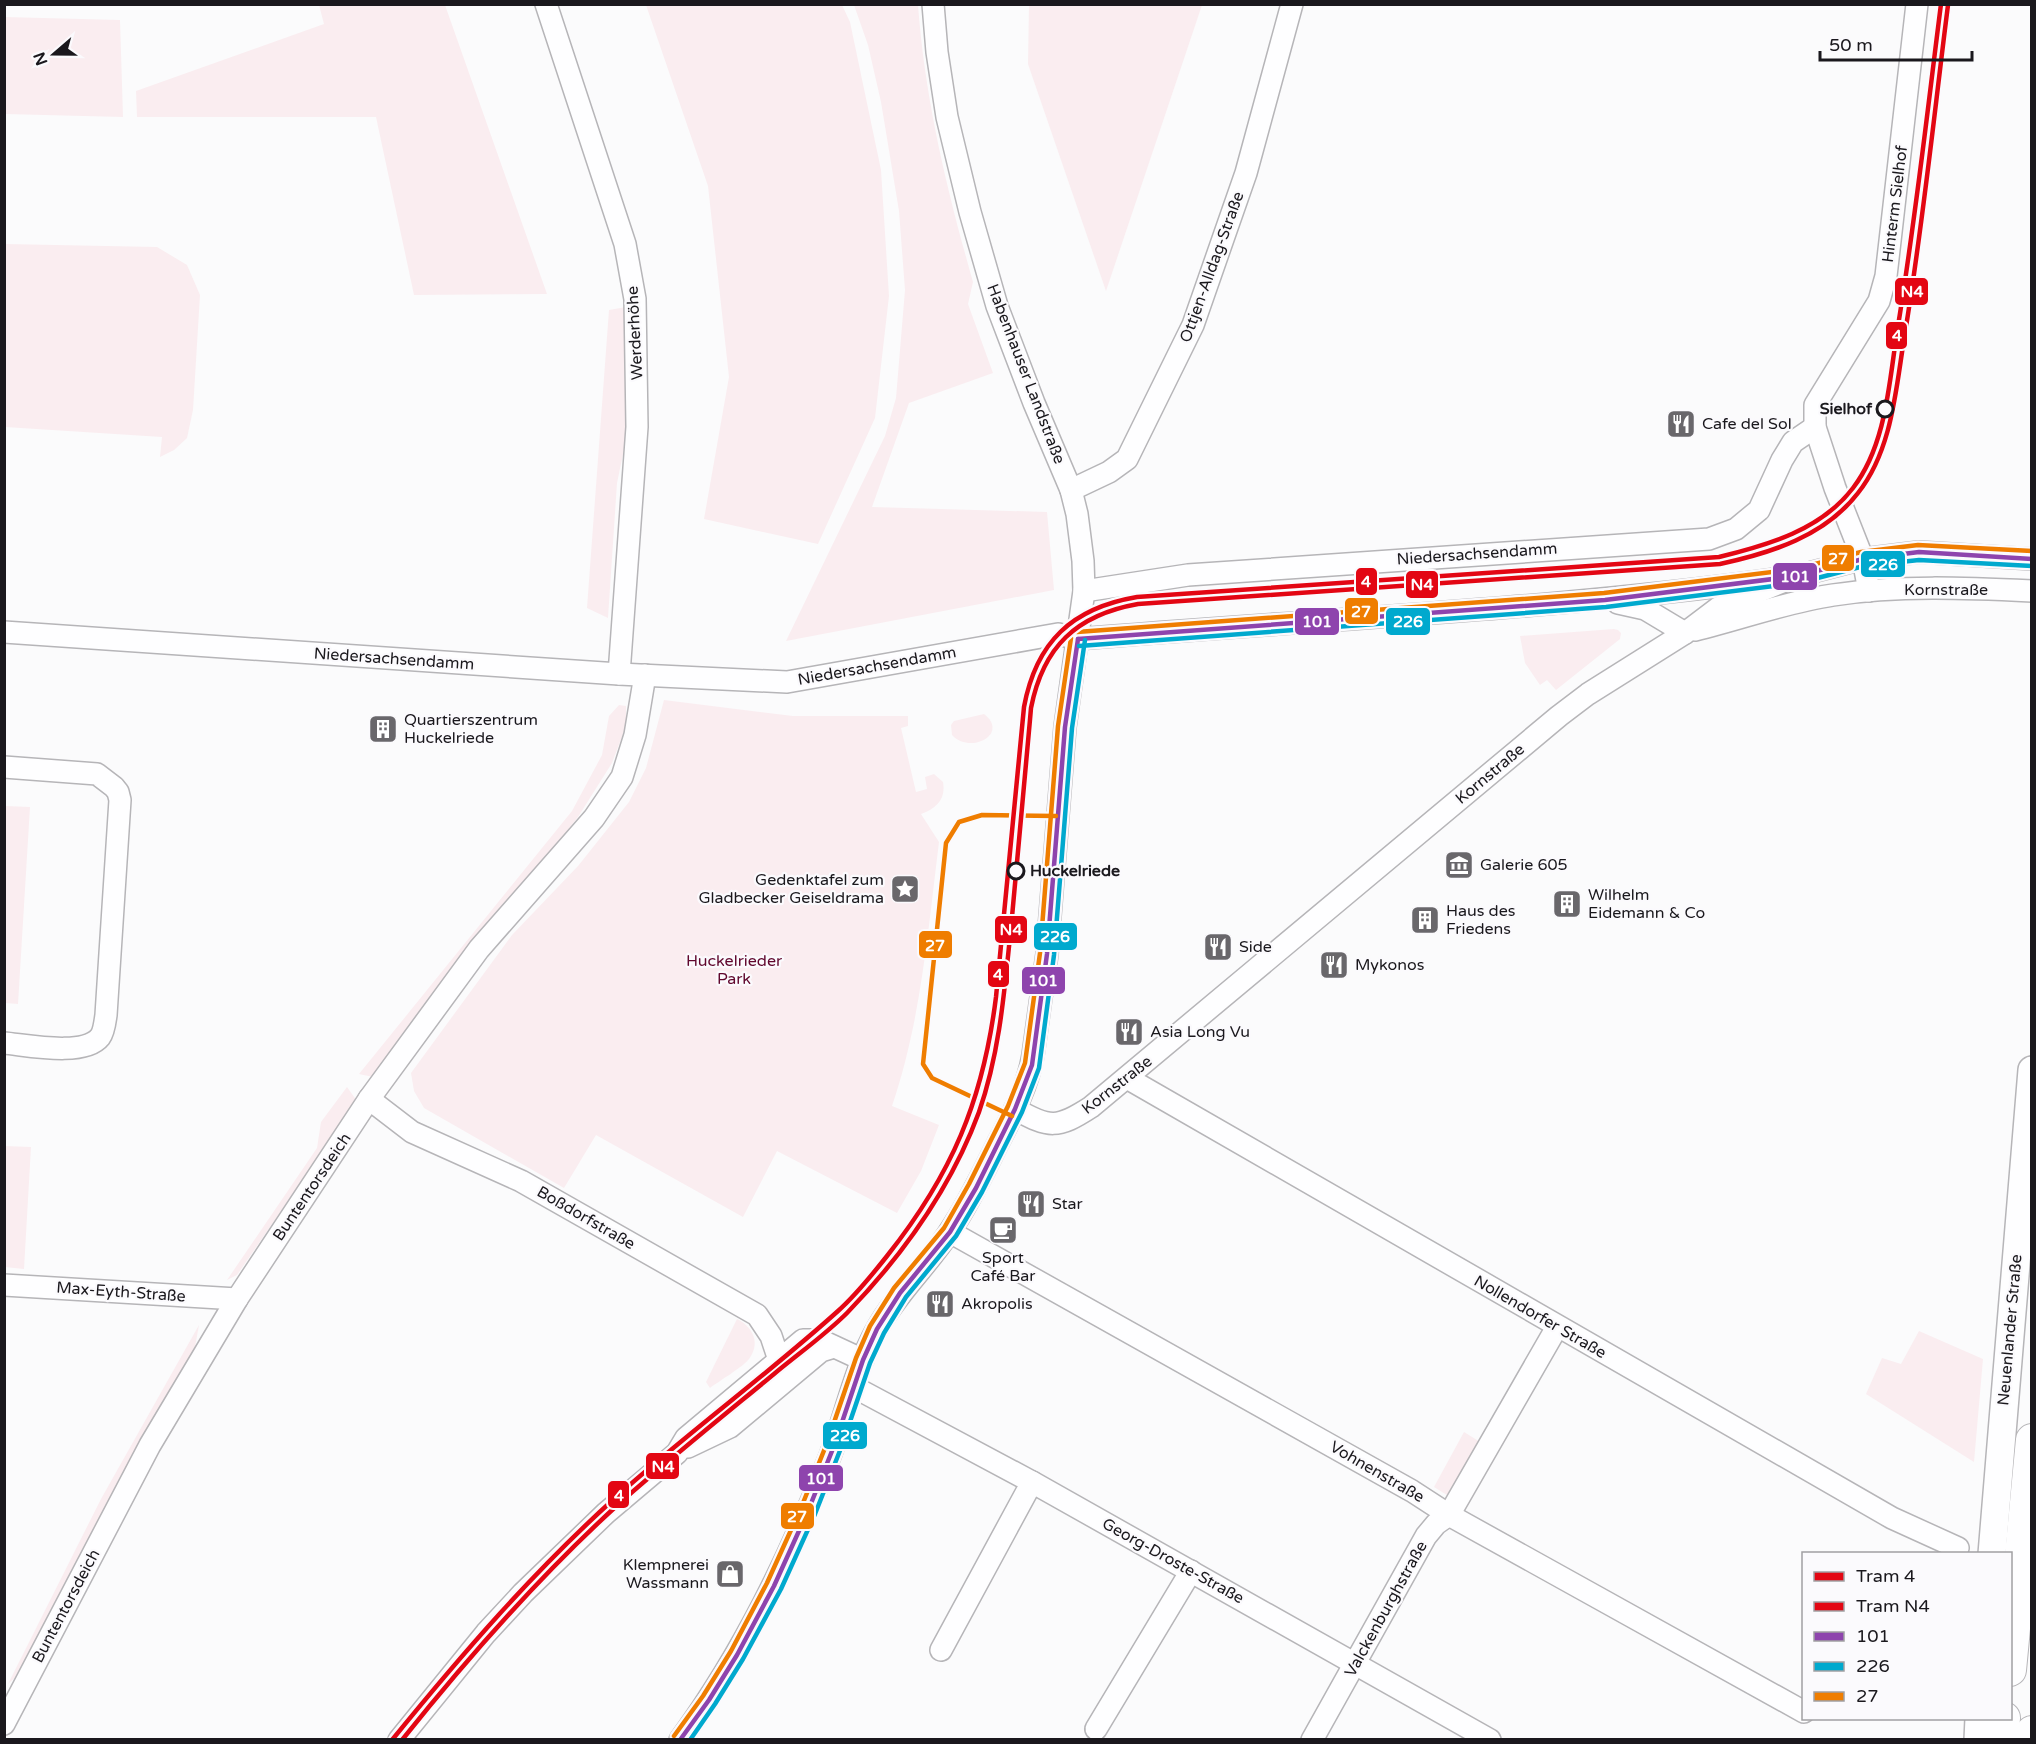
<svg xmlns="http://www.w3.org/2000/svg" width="2036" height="1744" font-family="'Varela Round',sans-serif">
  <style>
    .green { fill: #faedf0 }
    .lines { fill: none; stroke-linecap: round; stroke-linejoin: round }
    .minor-casing { stroke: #b6b5b8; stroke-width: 24 }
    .major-casing { stroke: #b6b5b8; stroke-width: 30 }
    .highway-casing { stroke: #b6b5b8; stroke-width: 34 }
    .minor { stroke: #fefeff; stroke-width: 21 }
    .major { stroke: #fefeff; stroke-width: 27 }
    .highway { stroke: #fefeff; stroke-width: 32 }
    .bus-1-casing { stroke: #fbfafd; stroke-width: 9 }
    .bus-2-casing { stroke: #fbfafd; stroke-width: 9 }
    .bus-3-casing { stroke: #fbfafd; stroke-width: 9 }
    .bus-1 { stroke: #8e44ad; stroke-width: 4.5 }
    .bus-2 { stroke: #00a9ce; stroke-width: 4.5 }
    .bus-3 { stroke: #ef7d00; stroke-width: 4.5 }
    .tram-1-casing { stroke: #fbfafd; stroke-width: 9 }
    .tram-2-casing { stroke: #fbfafd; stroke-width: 9 }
    .tram-1 { stroke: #e30613; stroke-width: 4.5 }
    .tram-2 { stroke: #e30613; stroke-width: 4.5 }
    .stop-dot { fill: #fbfafd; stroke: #1a181d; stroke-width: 3 }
    .labels { text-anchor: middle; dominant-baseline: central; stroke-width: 4.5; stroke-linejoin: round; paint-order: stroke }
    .street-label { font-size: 16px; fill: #1a181d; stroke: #fbfafd }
    .stop-label { font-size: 16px; font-weight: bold; fill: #1a181d; stroke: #fbfafd; text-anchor: end }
    .poi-label { font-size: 16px; fill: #1a181d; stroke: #fbfafd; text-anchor: start }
    .park-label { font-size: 16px; fill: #60072d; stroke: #fbfafd }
    .line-badge { stroke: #fbfafd; stroke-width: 2 }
    .badge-label { font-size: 16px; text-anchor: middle; font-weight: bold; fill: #fff }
  </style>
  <rect width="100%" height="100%" fill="#fbfbfc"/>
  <g class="green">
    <polygon points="319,5 445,5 547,294 414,295 376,117 137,117 136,91 324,24"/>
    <polygon points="646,5 842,5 850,22 881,170 889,296 875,418 818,544 704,519 729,377 708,186"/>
    <path d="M854,5H918C925,100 947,190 973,282L968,304L993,373L909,403L872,507L1047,512L1054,590L786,641L885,436L896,398L905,290L899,211L881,102L868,45Z"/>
    <polygon points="1029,5 1202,5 1106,291 1028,64"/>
    <polygon points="5,17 120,20 123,117 5,114"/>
    <polygon points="5,244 157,247 187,265 200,295 193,410 187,438 174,450 160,457 162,437 5,427"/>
    <polygon points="626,307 629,365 626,440 617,483 608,618 587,608 609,310"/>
    <polygon points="1614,629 1618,630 1621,633 1620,639 1556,690 1547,680 1540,685 1525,663 1520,636"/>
    <path d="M664,700L793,716H908V726L901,728L916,792L927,789L925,777L934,774L943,782C946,799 937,808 921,814L939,842C928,930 921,1021 892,1106L939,1125L921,1171L897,1213L777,1151L743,1217L596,1135L564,1188L424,1108L414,1091L411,1073L512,935L578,866L629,802L646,768Z"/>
    <polygon points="619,705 626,706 626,726 612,763 578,817 373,1077 359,1074 572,811 602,755 609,716"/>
    <path d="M984,714C1010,734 970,755 952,735L951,725L954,721Z"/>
    <polygon points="5,806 30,807 18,1004 5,1003"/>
    <polygon points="347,1087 357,1101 237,1275 227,1280 317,1148 321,1122"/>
    <polygon points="4,1146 31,1147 24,1269 5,1267"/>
    <path d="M737,1319C753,1327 761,1343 749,1359C743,1367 719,1381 710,1388L706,1382Z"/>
    <polygon points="199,1325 195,1347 107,1503 21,1672 8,1684 101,1499"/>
    <polygon points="1919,1331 1983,1359 1974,1462 1866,1394 1882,1358 1901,1364"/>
    <polygon points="1464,1432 1493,1450 1455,1500 1434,1487"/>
  </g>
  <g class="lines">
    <g class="minor-casing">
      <g id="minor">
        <polyline points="546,4 625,244 635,299 637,427 619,674"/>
        <polyline points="1071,490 1109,472 1127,459 1193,325 1246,173 1292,4"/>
        <polyline points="1084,591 1188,575 1709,539 1736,529 1759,510 1782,460 1793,442 1815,427"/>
        <polyline points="1869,591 1863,559 1835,488 1815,427 1815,405 1879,301 1886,276 1917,4"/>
        <polyline points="1618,603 1645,609 1685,633"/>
        <path d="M1695,630C1741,619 1786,602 1833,595C1898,585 1966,588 2032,591"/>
        <path d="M4,632L619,674L787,682L1058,634L1078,639C1317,619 1559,610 1797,576"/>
        <path d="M4,767L97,774L114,787L118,792L120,800L106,1015C105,1022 104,1032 100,1037C84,1057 27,1045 4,1043"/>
        <polyline points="1127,1078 1892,1518 1958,1548"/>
        <polyline points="369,1099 412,1132 521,1181 757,1315 771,1336 779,1360"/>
        <path d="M1015,1109C1050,1128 1057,1129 1091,1107L1559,716L1588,694L1685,633L1718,608L1797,576L1863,559L1919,552L2032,559"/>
        <polyline points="950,1232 1412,1491 1449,1515 1804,1712"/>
        <polyline points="4,1285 237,1299"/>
        <polyline points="854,1387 1032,1482 1490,1740"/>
        <polyline points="688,1447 730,1427 821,1351 834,1347"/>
        <polyline points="941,1650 1032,1482"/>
        <polyline points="4,1724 150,1445 237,1299 369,1099 479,949 594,818 622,777 635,735 645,675"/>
        <polyline points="1096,1729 1191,1571"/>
        <polyline points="399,1740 486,1633 523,1593 606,1513 677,1453 686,1438 803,1340 820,1340 863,1360"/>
        <path d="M680,1740C744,1652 790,1556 830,1456C846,1414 855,1368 877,1329C897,1293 928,1265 950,1231C969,1203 983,1173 998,1143C1012,1116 1028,1086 1033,1055L1047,954L1065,727L1084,591L1083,561L1077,514L1071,490L1034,403L997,306L970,212L947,117L937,52L933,4"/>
        <polyline points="1312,1740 1426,1536 1436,1524 1449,1515 1557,1327"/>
      </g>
    </g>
    <g class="major-casing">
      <g id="major">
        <polyline points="1992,1554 2032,1070"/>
        <polyline points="1978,1740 1979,1718"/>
      </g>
    </g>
    <g class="highway-casing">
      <g id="highway">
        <polyline points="2010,1670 2032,1440"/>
        <polyline points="2002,1740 2004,1718"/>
        <polyline points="2030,1740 2032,1732"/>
      </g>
    </g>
    <use href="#minor" class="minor"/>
    <use href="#major" class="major"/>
    <use href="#highway" class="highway"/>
    <g class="bus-1-casing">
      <g id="bus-1">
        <polyline points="1078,639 1605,600 1797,576 1863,559 1919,552 2032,559"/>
        <polyline points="680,1740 709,1700 737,1655 774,1586 808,1511 834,1446 863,1360 877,1329 900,1293 950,1232 976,1188 1015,1109 1032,1065 1047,954 1065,727 1078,639"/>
      </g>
    </g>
    <g class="bus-2-casing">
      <g id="bus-2">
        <polyline points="1079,646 1606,607 1798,583 1864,566 1919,560 2032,566"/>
        <polyline points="690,1740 715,1704 743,1659 781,1589 815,1514 841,1448 870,1363 884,1333 906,1297 956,1236 982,1192 1022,1112 1039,1068 1054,955 1072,728 1085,640"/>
      </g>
    </g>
    <g class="bus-3-casing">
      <g id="bus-3">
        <polyline points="1077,632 1604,593 1796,569 1861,552 1918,545 2032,551"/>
        <polyline points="1012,1116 932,1078 923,1064 946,843 959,822 982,815 1056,816"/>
        <polyline points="674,1736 703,1696 731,1651 767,1583 801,1508 827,1443 856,1358 870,1326 894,1288 944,1228 969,1184 1008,1106 1025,1063 1040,953 1058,726 1071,638"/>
      </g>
    </g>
    <use href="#bus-1" class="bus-1"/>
    <use href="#bus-2" class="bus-2"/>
    <use href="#bus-3" class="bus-3"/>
    <g class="tram-1-casing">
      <path id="tram-1" d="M392,1740C462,1654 533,1572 615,1498C687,1433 766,1376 838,1311C856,1295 872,1275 887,1256C952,1174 983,1101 996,997L1024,707C1036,642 1072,608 1137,597L1719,557C1768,545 1821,530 1853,488C1886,445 1889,384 1897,332C1915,224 1927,114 1941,4"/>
    </g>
    <g class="tram-2-casing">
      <path id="tram-2" d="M402,1740C470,1655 541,1574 622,1501C672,1457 723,1416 774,1374C798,1354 825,1335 847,1313C903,1255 951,1188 979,1112C1001,1049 1005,983 1012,917C1018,848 1025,778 1031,708C1043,647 1076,615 1138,604L1720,564C1771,553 1825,536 1858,493C1893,449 1896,386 1905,333C1923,224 1934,115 1948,5"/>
    </g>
    <use href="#tram-1" class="tram-1"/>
    <use href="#tram-2" class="tram-2"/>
  </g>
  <defs>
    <g id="restaurant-square" transform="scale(1.5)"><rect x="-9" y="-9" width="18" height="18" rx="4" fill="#69676b" stroke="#fbfafd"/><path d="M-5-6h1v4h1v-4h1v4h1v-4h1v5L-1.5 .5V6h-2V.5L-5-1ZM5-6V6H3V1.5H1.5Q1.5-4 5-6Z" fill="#fff"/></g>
    <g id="building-square" transform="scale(1.5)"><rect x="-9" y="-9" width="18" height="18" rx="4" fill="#69676b" stroke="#fbfafd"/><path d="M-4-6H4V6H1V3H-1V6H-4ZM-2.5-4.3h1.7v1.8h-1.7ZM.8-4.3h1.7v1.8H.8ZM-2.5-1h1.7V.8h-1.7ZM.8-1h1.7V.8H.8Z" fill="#fff"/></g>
    <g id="museum-square" transform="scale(1.5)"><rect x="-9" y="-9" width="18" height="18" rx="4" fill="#69676b" stroke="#fbfafd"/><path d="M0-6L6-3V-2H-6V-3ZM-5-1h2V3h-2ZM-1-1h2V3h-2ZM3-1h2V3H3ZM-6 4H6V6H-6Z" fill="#fff"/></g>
    <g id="sight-square" transform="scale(1.5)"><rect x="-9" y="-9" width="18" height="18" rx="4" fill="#69676b" stroke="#fbfafd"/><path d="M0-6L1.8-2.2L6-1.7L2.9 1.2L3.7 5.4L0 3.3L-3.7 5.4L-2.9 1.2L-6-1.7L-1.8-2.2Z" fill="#fff"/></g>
    <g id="cafe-square" transform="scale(1.5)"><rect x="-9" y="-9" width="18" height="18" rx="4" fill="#69676b" stroke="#fbfafd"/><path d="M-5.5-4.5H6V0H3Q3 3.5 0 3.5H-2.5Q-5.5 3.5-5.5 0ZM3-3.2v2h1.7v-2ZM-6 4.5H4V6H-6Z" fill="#fff"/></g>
    <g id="shop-square" transform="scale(1.5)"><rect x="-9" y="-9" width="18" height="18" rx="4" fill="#69676b" stroke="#fbfafd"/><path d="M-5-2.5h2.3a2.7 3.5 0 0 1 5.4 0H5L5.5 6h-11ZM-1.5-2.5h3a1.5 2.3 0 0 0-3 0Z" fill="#fff"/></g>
  </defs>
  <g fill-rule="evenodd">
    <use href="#restaurant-square" x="1681" y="424"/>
    <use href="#building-square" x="383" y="729"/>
    <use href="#museum-square" x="1459" y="865"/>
    <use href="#sight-square" x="905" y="889"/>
    <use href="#building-square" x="1567" y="904"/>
    <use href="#building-square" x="1425" y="920"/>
    <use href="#restaurant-square" x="1218" y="947"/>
    <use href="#restaurant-square" x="1334" y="965"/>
    <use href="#restaurant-square" x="1129" y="1032"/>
    <use href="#restaurant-square" x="1031" y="1204"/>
    <use href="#cafe-square" x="1003" y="1230"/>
    <use href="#restaurant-square" x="940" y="1304"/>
    <use href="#shop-square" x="730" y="1574"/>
  </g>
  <g class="stop-dot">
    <circle cx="1885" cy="409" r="8"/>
    <circle cx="1016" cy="871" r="8"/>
  </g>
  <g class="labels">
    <g class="street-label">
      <text transform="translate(1895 204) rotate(-83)">Hinterm Sielhof</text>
      <text transform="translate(1212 267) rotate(-70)">Ottjen-Alldag-Straße</text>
      <text transform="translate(635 333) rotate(-93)">Werderhöhe</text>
      <text transform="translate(1026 374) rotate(69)">Habenhauser Landstraße</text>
      <text transform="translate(1477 554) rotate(-4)">Niedersachsendamm</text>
      <text x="1946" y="590">Kornstraße</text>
      <text transform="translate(394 659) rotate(4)">Niedersachsendamm</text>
      <text transform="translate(877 666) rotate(-10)">Niedersachsendamm</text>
      <text transform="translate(1490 774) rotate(-40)">Kornstraße</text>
      <text transform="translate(1117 1085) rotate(-38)">Kornstraße</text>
      <text transform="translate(312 1187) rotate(-56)">Buntentorsdeich</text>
      <text transform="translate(586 1218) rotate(30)">Boßdorfstraße</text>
      <text transform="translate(121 1292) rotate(4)">Max-Eyth-Straße</text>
      <text transform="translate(1540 1317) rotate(30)">Nollendorfer Straße</text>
      <text transform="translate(2010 1330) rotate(-85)">Neuenlander Straße</text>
      <text transform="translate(1377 1472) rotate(30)">Vohnenstraße</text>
      <text transform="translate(1173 1561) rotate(29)">Georg-Droste-Straße</text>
      <text transform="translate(66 1606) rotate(-62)">Buntentorsdeich</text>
      <text transform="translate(1386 1609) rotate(-61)">Valckenburghstraße</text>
    </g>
    <g class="stop-label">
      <text x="1872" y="409">Sielhof</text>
      <text x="1030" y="871" text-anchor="start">Huckelriede</text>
    </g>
    <g class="poi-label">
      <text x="1702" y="424">Cafe del Sol</text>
      <text x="404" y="720">Quartierszentrum<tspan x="404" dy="18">Huckelriede</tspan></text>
      <text x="1480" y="865">Galerie 605</text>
      <text x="884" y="880" text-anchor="end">Gedenktafel zum<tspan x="884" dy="18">Gladbecker Geiseldrama</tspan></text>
      <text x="1588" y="895">Wilhelm<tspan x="1588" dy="18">Eidemann &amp; Co</tspan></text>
      <text x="1446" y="911">Haus des<tspan x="1446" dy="18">Friedens</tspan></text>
      <text x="1239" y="947">Side</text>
      <text x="1355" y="965">Mykonos</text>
      <text x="1150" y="1032">Asia Long Vu</text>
      <text x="1052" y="1204">Star</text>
      <text x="1003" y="1258" text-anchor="middle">Sport<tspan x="1003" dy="18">Café Bar</tspan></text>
      <text x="961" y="1304">Akropolis</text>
      <text x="709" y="1565" text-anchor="end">Klempnerei<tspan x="709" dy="18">Wassmann</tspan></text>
    </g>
    <g class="park-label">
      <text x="734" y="961">Huckelrieder<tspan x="734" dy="18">Park</tspan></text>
    </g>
  </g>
  <g class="line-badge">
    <rect x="1894" y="277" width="35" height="29" rx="6" fill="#e30613"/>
    <rect x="1885" y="321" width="23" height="29" rx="6" fill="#e30613"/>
    <rect x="1821" y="544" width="34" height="28" rx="6" fill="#ef7d00"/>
    <rect x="1860" y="550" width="46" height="28" rx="6" fill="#00a9ce"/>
    <rect x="1772" y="562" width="46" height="29" rx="6" fill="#8e44ad"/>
    <rect x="1355" y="567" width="23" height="29" rx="6" fill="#e30613"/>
    <rect x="1405" y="570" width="34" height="29" rx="6" fill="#e30613"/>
    <rect x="1344" y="597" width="35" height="28" rx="6" fill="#ef7d00"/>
    <rect x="1294" y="607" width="46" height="29" rx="6" fill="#8e44ad"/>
    <rect x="1385" y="607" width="46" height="29" rx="6" fill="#00a9ce"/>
    <rect x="994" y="915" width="34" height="29" rx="6" fill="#e30613"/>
    <rect x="1033" y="922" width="45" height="29" rx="6" fill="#00a9ce"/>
    <rect x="918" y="930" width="35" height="29" rx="6" fill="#ef7d00"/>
    <rect x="987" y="960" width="23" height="28" rx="6" fill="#e30613"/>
    <rect x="1021" y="966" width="45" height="29" rx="6" fill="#8e44ad"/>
    <rect x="822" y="1421" width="46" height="29" rx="6" fill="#00a9ce"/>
    <rect x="645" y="1452" width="35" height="28" rx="6" fill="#e30613"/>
    <rect x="798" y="1464" width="46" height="28" rx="6" fill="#8e44ad"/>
    <rect x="607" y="1480" width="23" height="29" rx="6" fill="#e30613"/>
    <rect x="780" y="1502" width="35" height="28" rx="6" fill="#ef7d00"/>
  </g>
  <g class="badge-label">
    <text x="1912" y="297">N4</text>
    <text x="1897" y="341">4</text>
    <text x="1838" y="564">27</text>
    <text x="1883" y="570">226</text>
    <text x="1795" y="582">101</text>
    <text x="1366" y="587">4</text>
    <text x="1422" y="590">N4</text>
    <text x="1361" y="617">27</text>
    <text x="1317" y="627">101</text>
    <text x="1408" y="627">226</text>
    <text x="1011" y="935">N4</text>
    <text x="1055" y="942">226</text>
    <text x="935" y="951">27</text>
    <text x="998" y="980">4</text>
    <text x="1043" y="986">101</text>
    <text x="845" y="1441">226</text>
    <text x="663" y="1472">N4</text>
    <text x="821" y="1484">101</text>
    <text x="619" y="1501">4</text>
    <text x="797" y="1522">27</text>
  </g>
  <rect width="2036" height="1744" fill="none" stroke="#1a181d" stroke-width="12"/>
  <rect x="1802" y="1552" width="210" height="168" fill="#fbfafd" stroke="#a1a0a3" stroke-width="1.5"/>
  <rect x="1814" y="1572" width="30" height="9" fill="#e30613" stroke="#a1a0a3" stroke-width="1.5"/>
  <text x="1856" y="1582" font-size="18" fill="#1a181d">Tram 4</text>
  <rect x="1814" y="1602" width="30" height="9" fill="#e30613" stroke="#a1a0a3" stroke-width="1.5"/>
  <text x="1856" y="1612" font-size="18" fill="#1a181d">Tram N4</text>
  <rect x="1814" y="1632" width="30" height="9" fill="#8e44ad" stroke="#a1a0a3" stroke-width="1.5"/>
  <text x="1856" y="1642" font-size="18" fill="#1a181d">101</text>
  <rect x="1814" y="1662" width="30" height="9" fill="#00a9ce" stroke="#a1a0a3" stroke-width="1.5"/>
  <text x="1856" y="1672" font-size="18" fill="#1a181d">226</text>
  <rect x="1814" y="1692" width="30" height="9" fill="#ef7d00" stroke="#a1a0a3" stroke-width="1.5"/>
  <text x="1856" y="1702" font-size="18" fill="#1a181d">27</text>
  <g transform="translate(54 54) rotate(250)" stroke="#fbfafd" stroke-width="4.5" paint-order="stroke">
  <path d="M0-4.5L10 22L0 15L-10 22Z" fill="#1a181d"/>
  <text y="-9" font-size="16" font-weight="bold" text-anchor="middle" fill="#1a181d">N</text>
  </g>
  <path d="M1820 51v9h152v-9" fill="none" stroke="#1a181d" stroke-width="3"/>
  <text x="1829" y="51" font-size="18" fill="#1a181d" stroke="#fbfafd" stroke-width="4.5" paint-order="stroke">50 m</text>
</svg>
